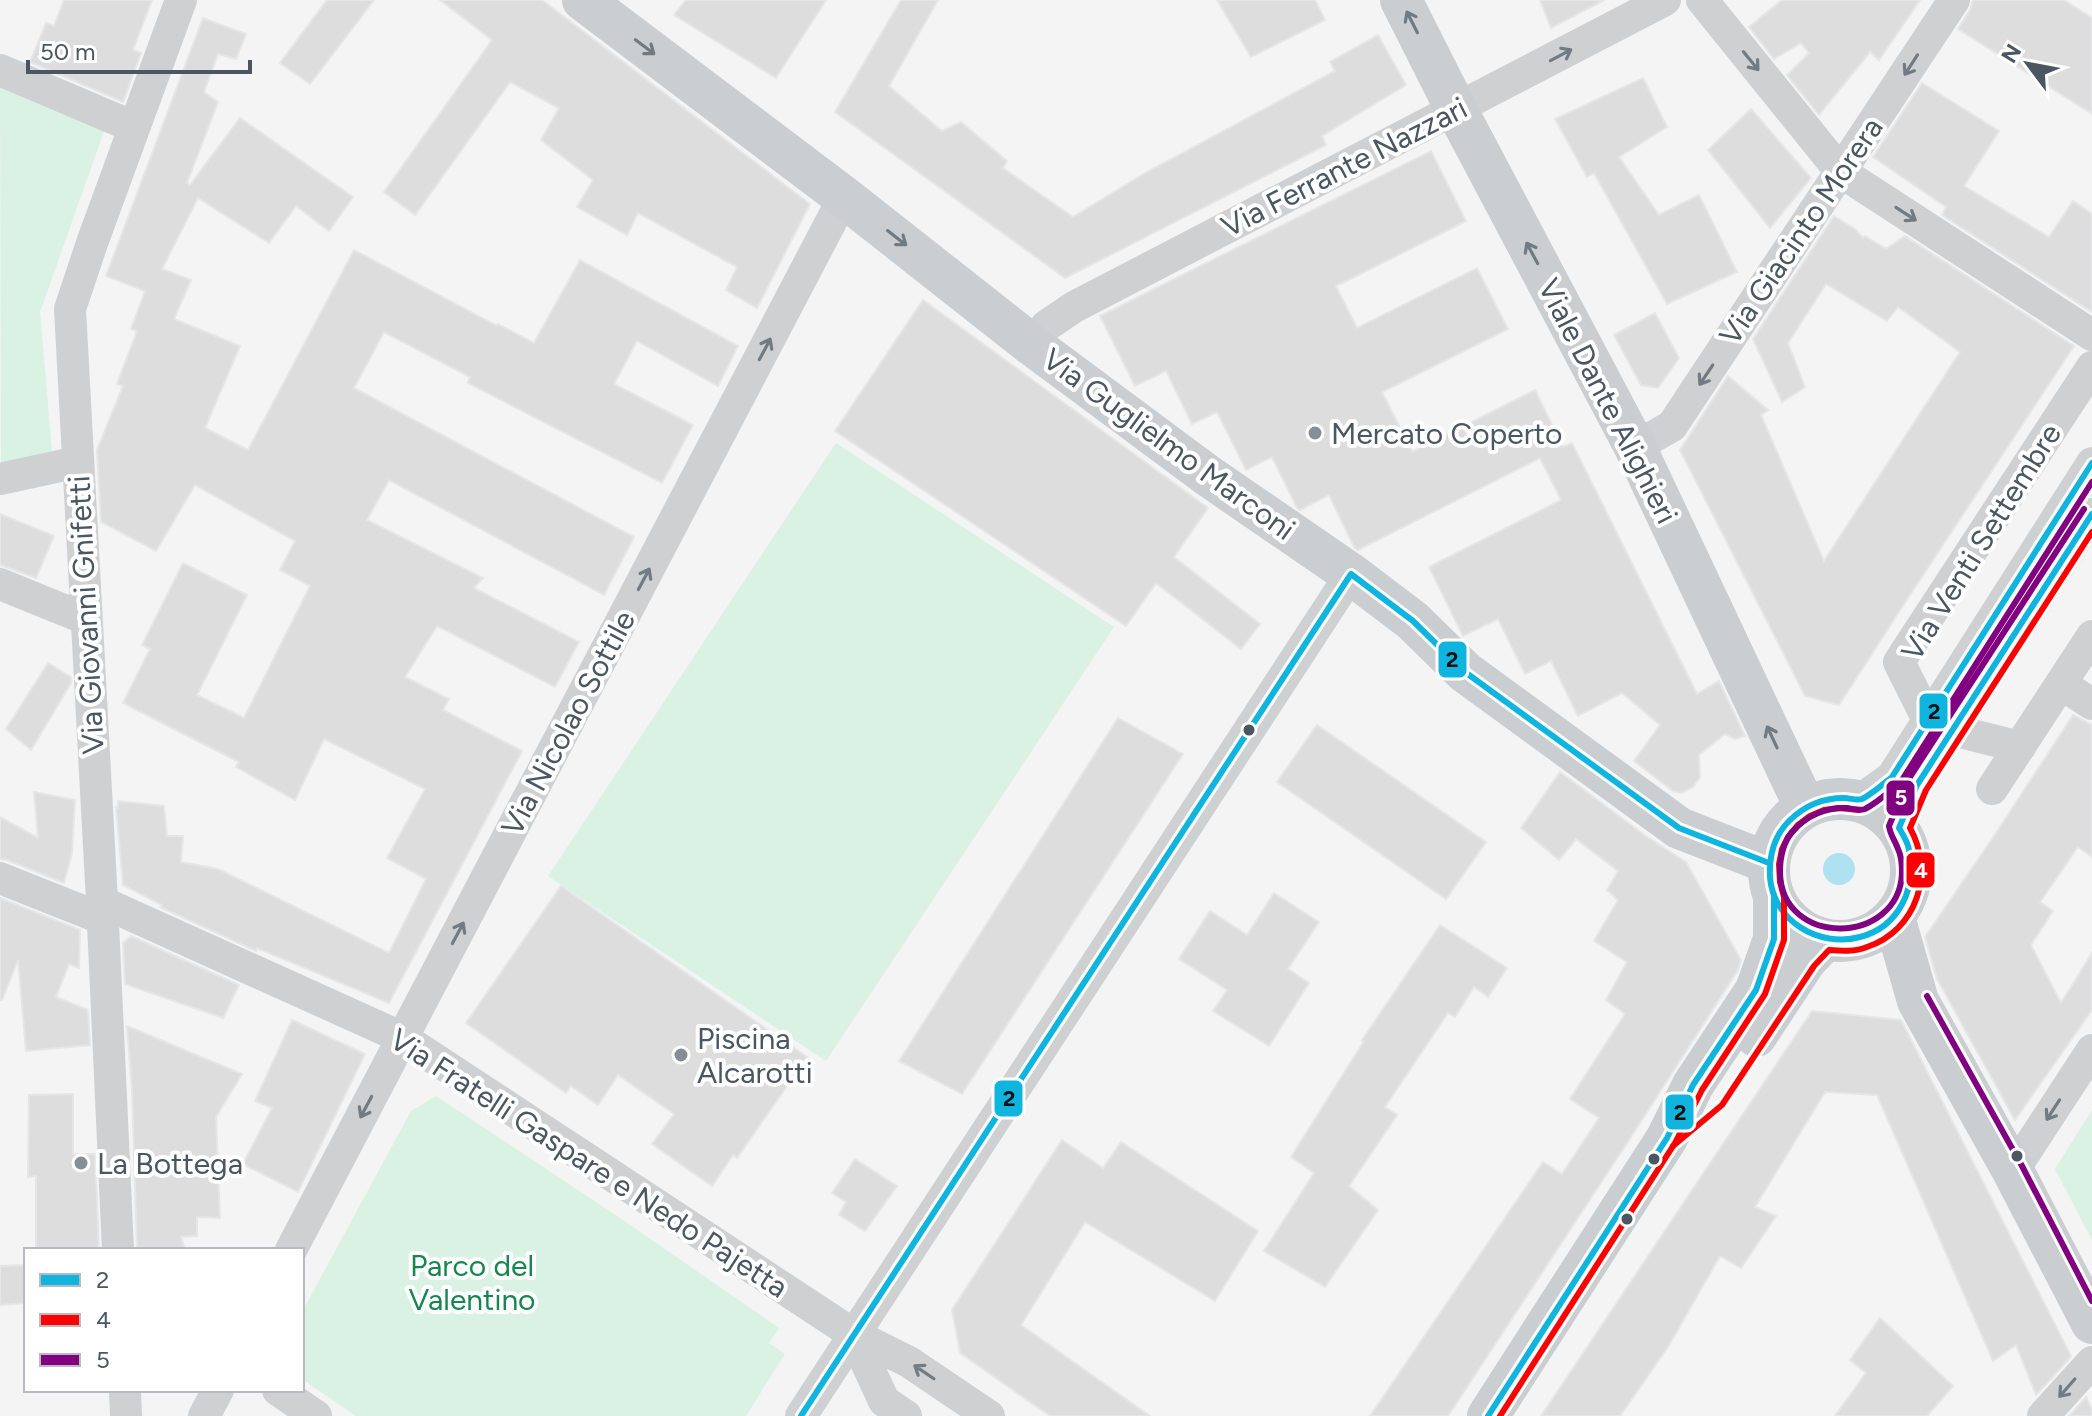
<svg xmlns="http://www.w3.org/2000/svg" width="2092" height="1416" font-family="Figtree,sans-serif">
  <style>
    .green { fill: #d9f2e3 }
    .water { fill: #aee2f0 }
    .building { fill: #ddddde; stroke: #e5e6e7; stroke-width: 2 }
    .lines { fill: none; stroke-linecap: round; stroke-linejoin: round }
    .minor { stroke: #ced0d2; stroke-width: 32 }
    .major { stroke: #caced1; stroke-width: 42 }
    .bus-1-casing { stroke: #fff; stroke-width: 12 }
    .bus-2-casing { stroke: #fff; stroke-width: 12 }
    .bus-3-casing { stroke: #fff; stroke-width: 12 }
    .bus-1 { stroke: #0fb4df; stroke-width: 6 }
    .bus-2 { stroke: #f00; stroke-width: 6 }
    .bus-3 { stroke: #800080; stroke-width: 6 }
    .oneway { stroke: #707a83 }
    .oneway2 { stroke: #727b83 }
    .poi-dot { fill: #868d94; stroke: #fff; stroke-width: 3 }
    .bus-dot { fill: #4a5661; stroke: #fff; stroke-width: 3 }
    .labels { text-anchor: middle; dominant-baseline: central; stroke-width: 8; stroke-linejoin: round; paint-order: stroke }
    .street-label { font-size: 30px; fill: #4a5661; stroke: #fff }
    .poi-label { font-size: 30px; fill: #4a5661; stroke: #fff; text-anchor: start }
    .park-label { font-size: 30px; fill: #17864f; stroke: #fff }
    .line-badge { stroke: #fff; stroke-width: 3 }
    .badge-label { font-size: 22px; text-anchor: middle; font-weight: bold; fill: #fff }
    .pale-badge-label { font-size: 22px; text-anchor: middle; font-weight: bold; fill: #111 }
  </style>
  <rect width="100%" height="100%" fill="#f4f4f4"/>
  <g class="green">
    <polygon points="0,76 107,123 40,312 52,451 1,463"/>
    <polygon points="836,443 1114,627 826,1061 548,876"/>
    <polygon points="436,1096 623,1220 779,1328 769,1343 785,1354 746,1416 356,1416 302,1379 302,1312 411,1111"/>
    <polygon points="2092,1110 2092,1240 2055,1169"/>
  </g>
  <circle class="water" cx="1839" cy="869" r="16"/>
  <g class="building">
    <polygon points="64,0 152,0 133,50 141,53 123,102 30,62 46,23 54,26"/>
    <polygon points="327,0 374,0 310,84 280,63"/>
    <polygon points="440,0 542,0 810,204 757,308 726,290 737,267 638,213 627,235 577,207 593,180 541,140 559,108 510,82 415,215 384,192 492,40"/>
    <polygon points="686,0 826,0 776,78 674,15"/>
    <polygon points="901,0 938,0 889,86 942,131 961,122 1007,161 1003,168 1073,217 1145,173 1335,71 1330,62 1378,35 1406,85 1322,136 1326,145 1065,278 835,112"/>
    <polygon points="1217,0 1315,0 1325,20 1251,57"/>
    <polygon points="1540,0 1604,0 1551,28"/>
    <polygon points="1782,0 1920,0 1879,60 1870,52 1819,115 1787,75 1809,53 1801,43 1774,59 1749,27"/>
    <polygon points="1973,0 2064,0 2092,18 2092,114 1958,29 1970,10"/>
    <polygon points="203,18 246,34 236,59 218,54 204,92 218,102 187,183 190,185 240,118 353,197 329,231 296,206 269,243 198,198 162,269 191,280 174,319 240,346 205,428 248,450 354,250 497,326 498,324 534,343 580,260 738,346 718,386 637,341 614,384 693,425 662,483 468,383 470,377 384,332 354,388 634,537 604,595 389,480 367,520 483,578 474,588 579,642 555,687 437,626 405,677 449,699 443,710 522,751 389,1003 257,948 256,951 160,907 162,905 123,885 116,807 118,808 118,801 164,806 167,836 183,836 181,862 218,869 389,953 426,879 387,858 425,789 324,739 295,800 236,767 239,762 123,703 150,649 142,645 183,563 247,595 197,695 244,718 310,586 280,570 295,541 195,485 156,551 101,522 97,450 123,386 117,384 137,331 131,329 145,291 106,276"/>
    <polygon points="1643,78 1667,127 1619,157 1659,215 1699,195 1737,272 1667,304 1594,173 1587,177 1555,119"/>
    <polygon points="1922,83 1999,131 1964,186 2049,237 2073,201 2092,214 2092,312 1942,215 1946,207 1873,157"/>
    <polygon points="1751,109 1811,178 1770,228 1708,150"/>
    <polygon points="1431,151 1466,221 1336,286 1357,328 1477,268 1508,329 1382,392 1412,452 1535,390 1563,447 1572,443 1697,694 1719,681 1745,736 1735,739 1725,734 1699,755 1700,777 1693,787 1682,793 1673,791 1634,761 1660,725 1622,693 1578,716 1551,661 1525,674 1498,619 1463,636 1429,567 1561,500 1540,458 1358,550 1354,547 1329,495 1300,510 1297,508 1272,457 1246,470 1217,412 1192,424 1166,371 1135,386 1100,316"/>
    <polygon points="1834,216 1855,229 1863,238 1865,236 1886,249 1905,236 2074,346 1908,598 1839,705 1805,696 1680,450 1728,376 1768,410 1761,415 1824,561 1960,352 1898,307 1887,321 1826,284 1788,343 1805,387 1782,402 1753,339"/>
    <polygon points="923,300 1208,508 1174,557 1260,624 1241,649 1156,583 1126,626 835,431"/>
    <polygon points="1655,313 1679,358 1658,388 1641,385 1614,335"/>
    <polygon points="0,514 54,536 36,578 0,565"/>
    <polygon points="48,663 71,677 71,683 31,750 6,729"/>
    <polygon points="2073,715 2092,725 2092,857 2078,847 2040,902 2053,911 2031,945 2061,1003 2092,953 2092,1010 2015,1120 1937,979 1925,937 1994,836"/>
    <polygon points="1118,718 1183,754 962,1094 899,1061"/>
    <polygon points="1317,725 1486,842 1446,899 1277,782"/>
    <polygon points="1560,772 1646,836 1686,862 1741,960 1738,970 1631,1137 1448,1416 1370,1416 1543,1162 1562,1174 1599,1118 1570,1099 1625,1014 1606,1000 1627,962 1594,941 1618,900 1607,890 1618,871 1576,839 1559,860 1521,828"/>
    <polygon points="34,792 75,800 72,853 64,883 7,860 0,859 0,817 38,838"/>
    <polygon points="561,886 807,1057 737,1158 733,1155 712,1186 652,1144 674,1114 618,1075 598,1105 571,1086 566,1093 466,1023"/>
    <polygon points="1274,893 1319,922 1288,969 1309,983 1269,1046 1213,1011 1227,990 1179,959 1210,911 1247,935"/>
    <polygon points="0,898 80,930 79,968 69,964 56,997 88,1010 90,1045 26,1051 18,960 2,1000 0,1000"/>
    <polygon points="1440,925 1507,968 1488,997 1474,987 1455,1017 1448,1013 1385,1107 1397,1115 1349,1186 1378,1210 1325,1287 1264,1251 1314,1173 1291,1157 1364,1041 1362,1040"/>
    <polygon points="131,936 239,985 223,1018 125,984 123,943"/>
    <polygon points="1812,1011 1901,1020 2071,1356 2070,1358 2036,1395 2016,1345 1993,1361 1877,1095 1825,1092 1755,1207 1776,1216 1741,1268 1720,1256 1668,1347 1620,1416 1541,1416"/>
    <polygon points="292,1020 365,1054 298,1192 243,1164 272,1108 255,1101"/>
    <polygon points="127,1026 242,1074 216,1117 220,1218 197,1217 197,1236 181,1237 185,1250 137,1250 132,1091"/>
    <polygon points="73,1094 73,1154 95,1154 99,1250 36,1250 36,1176 28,1177 29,1095"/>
    <polygon points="1062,1140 1103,1168 1121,1142 1258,1231 1215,1301 1085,1222 1021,1325 1150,1416 1050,1416 960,1353 952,1310"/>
    <polygon points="855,1159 897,1186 865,1231 839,1215 846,1202 832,1193"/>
    <polygon points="26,1265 26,1303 0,1305 0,1266"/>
    <polygon points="1880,1318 1953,1386 1927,1416 1835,1416 1866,1373 1850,1360"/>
    <polygon points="2086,1397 2092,1409 2092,1416 2069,1416"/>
  </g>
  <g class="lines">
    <g class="minor">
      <polyline points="1702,0 1841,172 2092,335"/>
      <polyline points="0,70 134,127"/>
      <polyline points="1032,345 1046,326 1074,307 1665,0"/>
      <polyline points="1635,447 1672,426 1954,0"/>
      <polyline points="0,479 78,462"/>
      <polyline points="0,584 86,619"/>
      <polyline points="2061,684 2092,704"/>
      <polyline points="1928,720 1899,662 2092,367"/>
      <polyline points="1952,730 2020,747"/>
      <polyline points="1992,789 2092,636"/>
      <polyline points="1860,800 1892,777 2092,463"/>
      <polyline points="1899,828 1917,785 2092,514"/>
      <polyline points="0,878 103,919"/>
      <polyline points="102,902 403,1038 853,1334 909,1362 989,1416"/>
      <polyline points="2013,1171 2092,1050"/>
      <polyline points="118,1250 102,902 70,309 92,243 181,0"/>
      <polyline points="291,1250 844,197"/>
      <polyline points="853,1334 884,1401 906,1416"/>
      <polyline points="125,1390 126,1416"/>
      <polyline points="278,1390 316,1416"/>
      <polyline points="204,1416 218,1390"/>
      <polyline points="801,1416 1351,574"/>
      <polyline points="2043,1416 2092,1362"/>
    </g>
    <g class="major">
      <polyline points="583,0 844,197 1032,345 1207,475 1351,574 1413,621 1465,672 1679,828 1769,863"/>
      <polyline points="1401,0 1456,109 1635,447 1805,807"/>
      <circle cx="1840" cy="870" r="71"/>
      <polyline points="1894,917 1918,1001 2013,1171 2092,1323"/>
      <polyline points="1756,1036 1806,960 1825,940"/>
      <polyline points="1488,1416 1667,1138 1693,1085 1756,990 1774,939 1774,898"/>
    </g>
    <g class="bus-1-casing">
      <g id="bus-1">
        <path d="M2092,463L1892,777C1883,784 1872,794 1862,799C1857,801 1850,798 1844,798C1823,798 1804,806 1789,821C1774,836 1769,856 1770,877C1773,921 1819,948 1860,937C1899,927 1917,888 1909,850C1908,842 1903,835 1899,828L1917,785L2092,514"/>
        <polyline points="801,1416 1351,574 1413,621 1465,672 1679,828 1769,863"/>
        <polyline points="1488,1416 1667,1138 1693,1085 1756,990 1774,939 1774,898"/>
      </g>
    </g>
    <g class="bus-2-casing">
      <g id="bus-2">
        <path d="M1673,1146L1722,1105L1814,966L1829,950C1841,951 1855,952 1867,947C1917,930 1935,873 1910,828L1926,790L2092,532"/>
        <polyline points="1500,1416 1675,1143 1702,1090 1765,994 1784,940 1784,897 1780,882 1779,864 1782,849 1788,837 1798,825 1810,816 1824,810 1839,808 1859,810"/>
      </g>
    </g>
    <g class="bus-3-casing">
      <g id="bus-3">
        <path d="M2084,509L1908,780L1889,826C1890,835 1895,840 1898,849C1901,855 1902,866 1902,873C1899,946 1781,948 1780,872C1780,857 1783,843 1792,832C1806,816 1826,807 1847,808C1853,809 1859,811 1865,809C1877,803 1890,791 1900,783L2092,482"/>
        <polyline points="1927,996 2022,1166 2092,1301"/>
      </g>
    </g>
    <use href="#bus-1" class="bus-1"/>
    <use href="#bus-2" class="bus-2"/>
    <use href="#bus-3" class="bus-3"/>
  </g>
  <defs><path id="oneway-shaft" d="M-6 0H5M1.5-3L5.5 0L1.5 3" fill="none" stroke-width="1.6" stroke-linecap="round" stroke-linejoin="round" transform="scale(2)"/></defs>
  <g class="oneway">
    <use href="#oneway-shaft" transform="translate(1412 22) rotate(-117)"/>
    <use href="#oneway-shaft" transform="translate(645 47) rotate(37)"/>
    <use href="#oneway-shaft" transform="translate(897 238) rotate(38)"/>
    <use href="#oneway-shaft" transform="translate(1532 253) rotate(-118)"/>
    <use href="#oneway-shaft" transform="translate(1772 737) rotate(-115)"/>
  </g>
  <g class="oneway2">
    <use href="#oneway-shaft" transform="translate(1561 55) rotate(-28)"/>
    <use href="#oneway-shaft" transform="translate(1751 61) rotate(51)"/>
    <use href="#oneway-shaft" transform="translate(1911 65) rotate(123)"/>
    <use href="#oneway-shaft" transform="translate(1906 214) rotate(33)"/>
    <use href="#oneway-shaft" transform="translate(765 349) rotate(-62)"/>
    <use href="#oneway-shaft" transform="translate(1706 375) rotate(124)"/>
    <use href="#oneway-shaft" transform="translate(644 579) rotate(-62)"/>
    <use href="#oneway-shaft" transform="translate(458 933) rotate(-62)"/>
    <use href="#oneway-shaft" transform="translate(366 1107) rotate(118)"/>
    <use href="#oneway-shaft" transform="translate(2053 1110) rotate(123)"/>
    <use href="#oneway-shaft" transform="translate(924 1372) rotate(-146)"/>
    <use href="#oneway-shaft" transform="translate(2067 1388) rotate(131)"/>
  </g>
  <g class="poi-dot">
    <circle cx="1315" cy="433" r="8"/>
    <circle cx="681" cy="1055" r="8"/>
    <circle cx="81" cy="1163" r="8"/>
  </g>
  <g class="bus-dot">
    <circle cx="1249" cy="730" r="7"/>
    <circle cx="2017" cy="1156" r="7"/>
    <circle cx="1654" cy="1159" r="7"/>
    <circle cx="1627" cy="1219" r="7"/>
  </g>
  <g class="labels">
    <g class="street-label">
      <text transform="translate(1344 167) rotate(-27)">Via Ferrante Nazzari</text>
      <text transform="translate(1801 231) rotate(-56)">Via Giacinto Morera</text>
      <text transform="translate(1608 401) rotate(63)">Viale Dante Alighieri</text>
      <text transform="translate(1169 444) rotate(36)">Via Guglielmo Marconi</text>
      <text transform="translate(1981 542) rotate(-58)">Via Venti Settembre</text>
      <text transform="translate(86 615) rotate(-93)">Via Giovanni Gnifetti</text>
      <text transform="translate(568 723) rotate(-62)">Via Nicolao Sottile</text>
      <text transform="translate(589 1163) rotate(33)">Via Fratelli Gaspare e Nedo Pajetta</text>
    </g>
    <g class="poi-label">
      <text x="1331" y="433">Mercato Coperto</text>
      <text x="697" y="1038">Piscina<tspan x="697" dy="34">Alcarotti</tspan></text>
      <text x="97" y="1163">La Bottega</text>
    </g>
    <g class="park-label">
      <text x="472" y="1265">Parco del<tspan x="472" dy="34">Valentino</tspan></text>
    </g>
  </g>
  <g class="line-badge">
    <rect x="1437" y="640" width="31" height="39" rx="8" fill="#0fb4df"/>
    <rect x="1918" y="692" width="31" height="38" rx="8" fill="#0fb4df"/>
    <rect x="1885" y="779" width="31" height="38" rx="8" fill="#800080"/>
    <rect x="1905" y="851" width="31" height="38" rx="8" fill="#f00"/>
    <rect x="993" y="1079" width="31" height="39" rx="8" fill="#0fb4df"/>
    <rect x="1664" y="1093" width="31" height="38" rx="8" fill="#0fb4df"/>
  </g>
  <g class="badge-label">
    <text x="1901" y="805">5</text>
    <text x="1921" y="878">4</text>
  </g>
  <g class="pale-badge-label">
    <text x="1452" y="667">2</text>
    <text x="1934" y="719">2</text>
    <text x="1009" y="1106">2</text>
    <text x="1680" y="1120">2</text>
  </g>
  <rect x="24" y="1248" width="280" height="144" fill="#ffffff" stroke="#b7bbc0" stroke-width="2"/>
  <rect x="40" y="1274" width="40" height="12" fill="#0fb4df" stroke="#b7bbc0" stroke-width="2"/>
  <text x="96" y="1288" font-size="24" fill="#4a5661">2</text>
  <rect x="40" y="1314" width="40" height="12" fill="#ff0000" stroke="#b7bbc0" stroke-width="2"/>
  <text x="96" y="1328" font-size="24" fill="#4a5661">4</text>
  <rect x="40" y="1354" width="40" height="12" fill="#800080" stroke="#b7bbc0" stroke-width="2"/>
  <text x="96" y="1368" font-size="24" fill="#4a5661">5</text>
  <g transform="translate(2028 64) rotate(302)" stroke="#ffffff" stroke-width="6" paint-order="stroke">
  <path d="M0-6L14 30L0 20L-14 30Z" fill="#4a5661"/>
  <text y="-12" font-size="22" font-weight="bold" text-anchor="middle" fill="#4a5661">N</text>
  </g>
  <path d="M28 60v12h222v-12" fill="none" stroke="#4a5661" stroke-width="4"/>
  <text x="40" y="60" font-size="24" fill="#4a5661" stroke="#ffffff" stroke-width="6" paint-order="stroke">50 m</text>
</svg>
